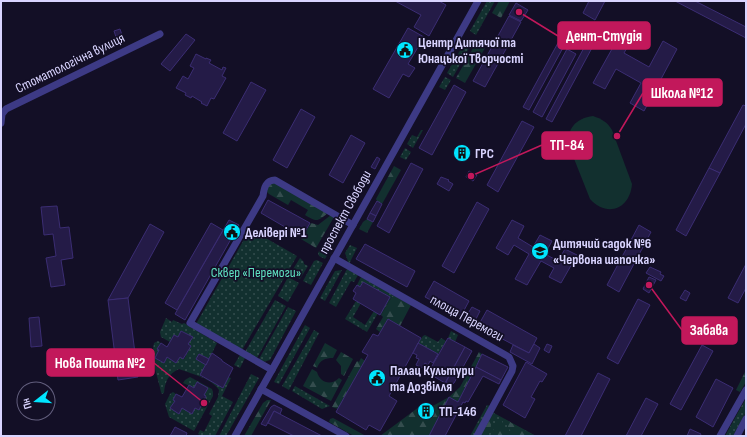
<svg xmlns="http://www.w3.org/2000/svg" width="747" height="437" font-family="'Sofia Sans Condensed',sans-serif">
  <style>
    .grass { fill: url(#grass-dots) }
    .forest { fill: url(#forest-firs) }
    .pitch { fill: #12302f }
    .building { fill: #241b47; stroke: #3b2d73 }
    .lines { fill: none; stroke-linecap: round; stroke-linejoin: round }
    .minor { stroke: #3d3a85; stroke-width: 7 }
    .labels { text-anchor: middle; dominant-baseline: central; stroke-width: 3.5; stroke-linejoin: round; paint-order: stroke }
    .poi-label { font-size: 14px; font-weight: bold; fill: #d9d4ff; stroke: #130f26; text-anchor: start }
    .street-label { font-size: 14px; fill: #d9d4ff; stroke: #130f26 }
    .park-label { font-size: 14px; fill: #5fe0c0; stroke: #130f26 }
    .leader { fill: none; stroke: #c2185b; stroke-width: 1.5 }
    .callout-dot { fill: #c2185b; stroke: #130f26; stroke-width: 1.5 }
    .callout { fill: #c2185b; stroke: #c2185b; stroke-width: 1.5 }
    .callout-label { font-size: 15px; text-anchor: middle; font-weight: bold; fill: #fff }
  </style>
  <defs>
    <pattern id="grass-dots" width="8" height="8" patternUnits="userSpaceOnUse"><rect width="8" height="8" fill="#12302f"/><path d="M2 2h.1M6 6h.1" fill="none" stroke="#344d4e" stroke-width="1.8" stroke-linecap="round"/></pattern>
    <pattern id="forest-firs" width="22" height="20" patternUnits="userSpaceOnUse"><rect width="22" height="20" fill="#12302f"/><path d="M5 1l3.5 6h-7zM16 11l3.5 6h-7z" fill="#344d4e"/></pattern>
  </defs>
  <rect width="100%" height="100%" fill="#130f26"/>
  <g class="grass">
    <polygon points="487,1 495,1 476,35 470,31"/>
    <polygon points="466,40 472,43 453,77 447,73"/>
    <polygon points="445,77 451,80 445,90 439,87"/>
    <polygon points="421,130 423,130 413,148 407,144 412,135 417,137"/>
    <polygon points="405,148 411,152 406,160 400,157"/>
    <polygon points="337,219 342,223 343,227 325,259 319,256 318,253"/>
    <polygon points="250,229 297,256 242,350 196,324"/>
    <polygon points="350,245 357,248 349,264 345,253"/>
    <polygon points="300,258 304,262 304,264 308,266 300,279 290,274"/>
    <polygon points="317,260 323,263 311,285 303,281 314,261"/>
    <polygon points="347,269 358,275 354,282 351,281 336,307 329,303"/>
    <polygon points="342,270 325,301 320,298 335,271"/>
    <polygon points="288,277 299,283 288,302 278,296"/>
    <polygon points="361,277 393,295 381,315 380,315 390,297 363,282 360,287 357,285"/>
    <polygon points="275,300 286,306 257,358 245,352"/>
    <polygon points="356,301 361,303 353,317 365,325 374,311 378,313 367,332 345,319"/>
    <polygon points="288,307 296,311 270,360 263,362 259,359"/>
    <path d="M166,318L172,322L173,320L182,324L184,323L217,343L209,359L199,354L196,359L206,365L200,376L223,387L228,377L231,378L222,396L233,402L215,436H202L198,434L200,430L204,432L212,416L209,414L218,397L219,390C211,378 192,374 179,369C168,374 165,382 164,393L162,394L161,392C158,377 150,359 154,343L158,341L161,343L157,349L159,350L155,358L164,363L167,357L176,363L180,357L184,359L191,346L188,344L192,337L182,331L178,337L174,335L170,342L161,337L160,332Z"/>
    <polygon points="305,325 310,328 279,384 274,382"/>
    <polygon points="314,330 319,333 289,390 282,386"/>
    <polygon points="451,331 458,335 455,342 448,338"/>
    <polygon points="425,335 438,342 441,338 446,341 438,354 418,343 423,336"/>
    <polygon points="240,355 245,358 240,368 234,365"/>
    <polygon points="251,374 259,378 226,436 219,436"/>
    <polygon points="190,377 212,389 213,392 213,396 194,431 169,417 165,404 170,394 173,392 176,394 173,400 175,401 171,409 179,413 182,408 195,408 199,410 206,397 204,395 208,388 197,382 194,388 183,383 185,380"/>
    <polygon points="295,386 330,406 322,409 292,391"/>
    <polygon points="746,398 746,412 733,436 725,436"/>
    <polygon points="487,405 490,406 474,436 470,436"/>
    <polygon points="492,412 536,436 479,436"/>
  </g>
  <g class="forest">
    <polygon points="499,1 510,1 501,18 492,13"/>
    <polygon points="476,43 485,48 465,83 456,78"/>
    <polygon points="394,166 401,170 382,204 377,201 376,199"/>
    <path d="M271,183H275L328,213C317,222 317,222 305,215L308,210L291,200L288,205L269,194L267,192L268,186Z"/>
    <polygon points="331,215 334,217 316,248 301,239 311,223 318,225"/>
    <polygon points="367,219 373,222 367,233 359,229 363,222"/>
    <polygon points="393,295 411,305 400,326 388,319 380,332 376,329 383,317 381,315"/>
    <path d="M325,343L337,350L333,358C325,358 320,360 317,368L313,366Z"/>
    <polygon points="341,352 353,359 344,376 341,374 341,366 336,360"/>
    <polygon points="479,352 482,354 458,402 450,398 429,436 380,436 419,407 425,417 432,413 429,408 449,397 460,387"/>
    <polygon points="361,358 365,361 338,409 332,407 357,361 359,362"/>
    <path d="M312,369L317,372C320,383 331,386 339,378L342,380L331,401L303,386Z"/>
    <polygon points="746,370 746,382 740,392 736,390"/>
    <polygon points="267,400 271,400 251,436 244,436 263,403"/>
    <polygon points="492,412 496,415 485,436 479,436"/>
    <polygon points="500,417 509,436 490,436"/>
    <polygon points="333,418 366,436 354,436 329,422 330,419"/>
    <polygon points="504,419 536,436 513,436"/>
  </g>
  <path class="pitch" d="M593,116C602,119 607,122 612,130L632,184C630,209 607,218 590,199L569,146C566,129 576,118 593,116Z"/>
  <g class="building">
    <polygon points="395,1 439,1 446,5 429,36 414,27 421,15"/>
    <polygon points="589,1 605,1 595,20 583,13"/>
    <polygon points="675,1 695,1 746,27 746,38"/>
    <polygon points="516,3 528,10 521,21 509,15"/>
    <polygon points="509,16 521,22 485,87 473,81"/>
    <polygon points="627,22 638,28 624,53 649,67 663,41 677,49 644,111 630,103 641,83 616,69 605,89 593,83"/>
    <polygon points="408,28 424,37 408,64 415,68 409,77 403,74 389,98 373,89"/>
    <polygon points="120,29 122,35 116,37 114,31"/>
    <polygon points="565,30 571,33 529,110 523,107"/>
    <polygon points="186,34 195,40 170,71 161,64"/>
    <polygon points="587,42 593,46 552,122 546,119"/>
    <polygon points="567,49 576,54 542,117 533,112"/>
    <polygon points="196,54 206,59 206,58 211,60 209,63 222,70 223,67 226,68 222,76 226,78 214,99 211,98 207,106 201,103 202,102 192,96 191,98 185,95 186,93 176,88 183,76 188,79 194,68 190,66"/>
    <polygon points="251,82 266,90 237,141 223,133"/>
    <polygon points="454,85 466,92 432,155 419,148"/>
    <polygon points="743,105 746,106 746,124 720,173 709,168"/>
    <polygon points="301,109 315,117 287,168 273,160"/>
    <polygon points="522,121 534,127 498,192 487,185"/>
    <polygon points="351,135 365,143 343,183 329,175"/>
    <polygon points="460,147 468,151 465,158 457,154"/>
    <polygon points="377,157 380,159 375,169 371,167"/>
    <polygon points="411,163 423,169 389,233 377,226"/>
    <polygon points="709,168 720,173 686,236 676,230"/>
    <polygon points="469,171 477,175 473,181 466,177"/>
    <polygon points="441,177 449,180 448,181 453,184 449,191 437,184"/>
    <polygon points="268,200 310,223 302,237 261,213"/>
    <polygon points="377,201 382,204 376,216 370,213"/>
    <polygon points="477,202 489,209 454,273 442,266"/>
    <polygon points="57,206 60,228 69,227 73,258 61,260 65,285 51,287 46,258 56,256 53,234 44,235 41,207"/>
    <polygon points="370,213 376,216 373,222 367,219"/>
    <polygon points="229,220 239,225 185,320 175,314"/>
    <polygon points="512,220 524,226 518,238 533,247 540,235 552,241 545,254 558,261 565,249 577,255 561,283 549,277 554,268 541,261 527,285 515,279 529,254 514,245 508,255 496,248"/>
    <polygon points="211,223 223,230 177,310 165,303"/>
    <polygon points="150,224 164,232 128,298 108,300"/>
    <polygon points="639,225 651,232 619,292 607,285"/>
    <polygon points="365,244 415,271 407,287 356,259"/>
    <polygon points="746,264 746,288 738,303 728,298"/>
    <polygon points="650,267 661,272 660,274 664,276 661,281 646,273"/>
    <polygon points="649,277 656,280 649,293 643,289"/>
    <polygon points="434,281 469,301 461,316 425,297"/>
    <polygon points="363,282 390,297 380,315 353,299 356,293 353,291 357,285 360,287"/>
    <polygon points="685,290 690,293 686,301 680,298"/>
    <polygon points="128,298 138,377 118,380 108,300"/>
    <polygon points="638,299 650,305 618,364 607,358"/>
    <polygon points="472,307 480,311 474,323 465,318"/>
    <polygon points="487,310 537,338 529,353 478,326"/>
    <polygon points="39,317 42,346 31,347 29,318"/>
    <polygon points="388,319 421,338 389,396 397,401 380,431 369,425 366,430 336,412 368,355 362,352 373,334 378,336"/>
    <polygon points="181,331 193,337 188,344 191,346 183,359 180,357 176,363 167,357 164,363 155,358 159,350 157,349 161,343 167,347 174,335 178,337"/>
    <polygon points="448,338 465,347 445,383 428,373"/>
    <polygon points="418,343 438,354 433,363 430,361 428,365 425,363 422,368 416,365 419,359 416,358 417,355 413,353"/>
    <polygon points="534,344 540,348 532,364 510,352 513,345 529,353"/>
    <polygon points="547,344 552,346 549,353 544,350"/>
    <polygon points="702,345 713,351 681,410 670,404"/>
    <polygon points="465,347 472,351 454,383 451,385 446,382"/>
    <polygon points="212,353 222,360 222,361 233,368 223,388 200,375"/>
    <polygon points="199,354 209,359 206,365 196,359"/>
    <polygon points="482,354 508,367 501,380 476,367"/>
    <polygon points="526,362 547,374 542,382 540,381 531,397 535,399 525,418 503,405"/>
    <polygon points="476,367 501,380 499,384 483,376 468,402 466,401 465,403 463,402 445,436 429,436 449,397 458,402"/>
    <polygon points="598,373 610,379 581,436 565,436"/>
    <polygon points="716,379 733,388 713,427 696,417"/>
    <polygon points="197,382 208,388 204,395 206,396 199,410 195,408 192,414 182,408 179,414 170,408 175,401 173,400 176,394 182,397 189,385 194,388"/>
    <polygon points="646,398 658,404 641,436 626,436"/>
    <polygon points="426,403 432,413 425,417 419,407"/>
    <polygon points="274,405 282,409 280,414 274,411 266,426 261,424 271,407"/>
    <polygon points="274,411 322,436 294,436 268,423"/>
    <polygon points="175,427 187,433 186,436 170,436"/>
    <polygon points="690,429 701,434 700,436 687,436"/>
  </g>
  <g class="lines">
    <g class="minor">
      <polyline points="1,123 2,114 6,109 160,34"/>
      <polyline points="334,258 509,357 513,366 512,371 477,436"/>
      <path d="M272,370L190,323L263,196C264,188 266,180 275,180L353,225"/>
      <polyline points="261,389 346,436"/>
      <polyline points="235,436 478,1"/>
      <polyline points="720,436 746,390"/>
      <polyline points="737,436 746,419"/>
    </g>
  </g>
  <defs>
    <g id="civic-disc" transform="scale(0.9)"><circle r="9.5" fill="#00e5ff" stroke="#130f26"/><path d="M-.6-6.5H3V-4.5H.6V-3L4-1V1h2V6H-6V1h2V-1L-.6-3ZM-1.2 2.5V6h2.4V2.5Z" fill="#111"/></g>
    <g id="building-disc" transform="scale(0.9)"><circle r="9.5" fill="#00e5ff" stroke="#130f26"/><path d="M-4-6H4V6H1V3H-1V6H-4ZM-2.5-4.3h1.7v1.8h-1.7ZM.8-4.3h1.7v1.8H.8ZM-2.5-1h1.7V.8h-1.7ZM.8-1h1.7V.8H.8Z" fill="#111"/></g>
    <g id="school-disc" transform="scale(0.9)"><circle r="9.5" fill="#00e5ff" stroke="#130f26"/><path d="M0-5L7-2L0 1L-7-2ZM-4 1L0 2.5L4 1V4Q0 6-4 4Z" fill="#111"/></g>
  </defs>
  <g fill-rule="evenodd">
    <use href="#civic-disc" x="405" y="50"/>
    <use href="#building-disc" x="462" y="153"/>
    <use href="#civic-disc" x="232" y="232"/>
    <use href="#school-disc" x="540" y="251"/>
    <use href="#civic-disc" x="377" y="378"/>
    <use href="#building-disc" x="426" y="411"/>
  </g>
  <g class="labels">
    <g class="poi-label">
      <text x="418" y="42">Центр Дитячої та<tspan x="418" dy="16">Юнацької Творчості</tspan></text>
      <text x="475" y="153">ГРС</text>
      <text x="245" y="232">Делівері №1</text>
      <text x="553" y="243">Дитячий садок №6<tspan x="553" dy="16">«Червона шапочка»</tspan></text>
      <text x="390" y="370">Палац Культури<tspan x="390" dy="16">та Дозвілля</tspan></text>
      <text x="439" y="411">ТП-146</text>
    </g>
    <g class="street-label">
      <text transform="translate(70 63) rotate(-26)">Стоматологічна вулиця</text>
      <text transform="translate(345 212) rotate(-61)">проспект Свободи</text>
      <text transform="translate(467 318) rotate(29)">площа Перемоги</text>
    </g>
    <g class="park-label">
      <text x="256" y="272">Сквер «Перемоги»</text>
    </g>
  </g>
  <path class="leader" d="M519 12L558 36M617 136L643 93M471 176L542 145M649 285L682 330M204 403L154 363"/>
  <g class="callout-dot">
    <circle cx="519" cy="12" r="4"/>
    <circle cx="617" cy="136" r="4"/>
    <circle cx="471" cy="176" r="4"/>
    <circle cx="649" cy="285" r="4"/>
    <circle cx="204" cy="403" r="4"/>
  </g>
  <g class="callout">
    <rect x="558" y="22" width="92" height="27" rx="4"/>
    <rect x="643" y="79" width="79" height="27" rx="4"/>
    <rect x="542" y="132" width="50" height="27" rx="4"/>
    <rect x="682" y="317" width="55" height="27" rx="4"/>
    <rect x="47" y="349" width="107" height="27" rx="4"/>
  </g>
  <g class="callout-label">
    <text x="604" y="41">Дент-Студія</text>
    <text x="682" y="98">Школа №12</text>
    <text x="567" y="150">ТП-84</text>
    <text x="709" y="335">Забава</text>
    <text x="100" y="368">Нова Пошта №2</text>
  </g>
  <rect width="747" height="437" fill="none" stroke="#d9d4ff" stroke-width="4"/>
  <g transform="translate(36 401) rotate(253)"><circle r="19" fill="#130f26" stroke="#625e7d"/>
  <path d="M0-3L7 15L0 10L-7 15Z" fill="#00e5ff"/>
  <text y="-6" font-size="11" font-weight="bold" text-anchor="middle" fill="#d9d4ff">Пн</text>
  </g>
</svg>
